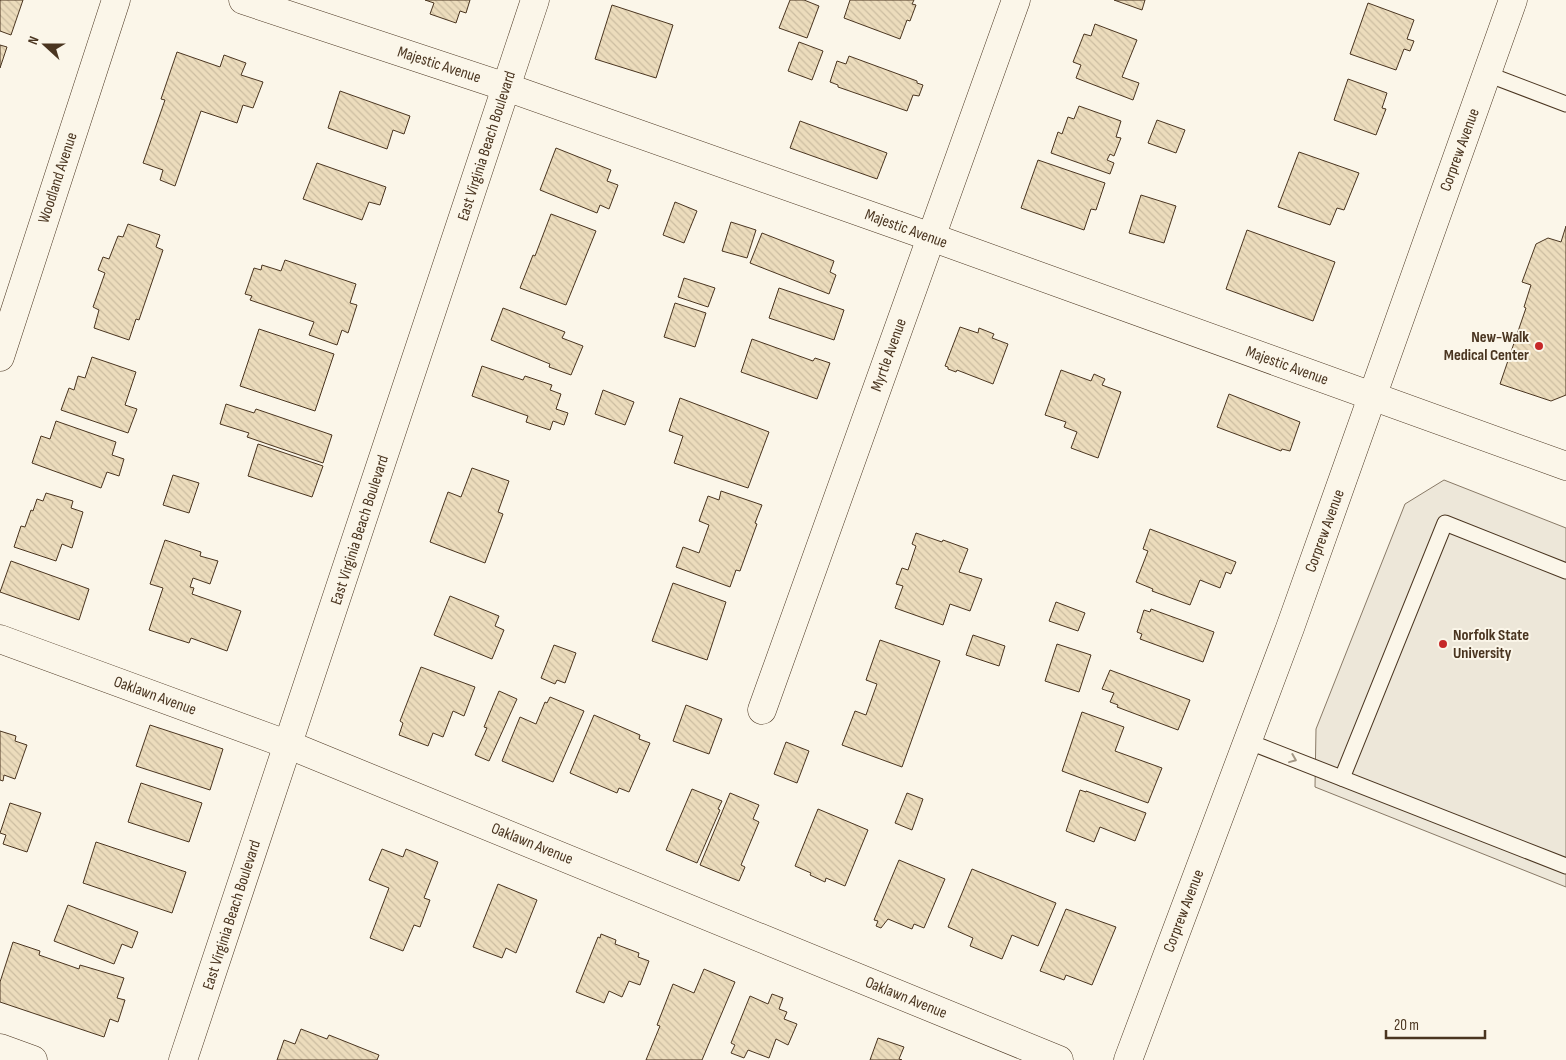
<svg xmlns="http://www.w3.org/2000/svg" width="1566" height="1060" font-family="'Sofia Sans Condensed',sans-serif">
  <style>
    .parking { fill: #ede7d9; stroke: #887966 }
    .building { fill: url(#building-back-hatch); stroke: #4a3520 }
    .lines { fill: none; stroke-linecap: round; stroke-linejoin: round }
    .service-casing { stroke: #4a3520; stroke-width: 17 }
    .minor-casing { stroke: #4a3520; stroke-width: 29 }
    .primary-casing { stroke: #4a3520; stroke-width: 29 }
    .service { stroke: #fbf6e9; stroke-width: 15 }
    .minor { stroke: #fbf6e9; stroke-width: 28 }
    .primary { stroke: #fbf6e9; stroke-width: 28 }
    .oneway { stroke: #a29684 }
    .poi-dot { fill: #c62828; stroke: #fbf6e9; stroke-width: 2 }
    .labels { text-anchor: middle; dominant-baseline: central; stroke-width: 4; stroke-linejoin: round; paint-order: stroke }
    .street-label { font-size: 16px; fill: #4a3520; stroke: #fbf6e9 }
    .poi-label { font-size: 16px; font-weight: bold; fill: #4a3520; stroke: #fbf6e9; text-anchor: end }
  </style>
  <defs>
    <pattern id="building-back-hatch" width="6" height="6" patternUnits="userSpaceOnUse" patternTransform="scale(1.25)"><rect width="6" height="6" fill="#ecdcbc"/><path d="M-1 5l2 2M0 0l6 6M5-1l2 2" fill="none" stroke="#ccbda1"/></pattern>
  </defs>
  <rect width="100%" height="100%" fill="#fbf6e9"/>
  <polygon class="parking" points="1444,480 1566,528 1566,887 1315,787 1316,729 1405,504"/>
  <g class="building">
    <polygon points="0,0 23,0 11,35 0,31"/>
    <polygon points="425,0 470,0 466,13 460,11 456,23 430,14 434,3"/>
    <polygon points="790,0 804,0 819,6 807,38 779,28"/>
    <polygon points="850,0 914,0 912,4 916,5 910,21 907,20 900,39 844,18"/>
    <polygon points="1114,0 1145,0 1142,10"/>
    <polygon points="1368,3 1414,20 1407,39 1414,41 1410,51 1404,49 1396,70 1350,54"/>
    <polygon points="612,5 673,25 656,78 595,59"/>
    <polygon points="1095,24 1137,40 1122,77 1139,83 1133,100 1076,78 1081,65 1073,62 1084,34 1091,36"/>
    <polygon points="799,42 823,51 812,80 788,71"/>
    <polygon points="0,45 7,47 0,68"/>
    <polygon points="177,52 220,67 224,55 246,63 241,75 263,82 253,108 243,105 237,123 201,111 175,186 160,180 163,170 143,163 165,100 161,99"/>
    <polygon points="849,56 917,81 917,83 923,85 919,96 913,95 907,111 838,87 838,85 830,82 837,61 846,64"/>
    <polygon points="1348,79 1387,93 1382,108 1386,109 1376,135 1334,120"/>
    <polygon points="340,91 410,116 404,134 393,130 387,149 328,128"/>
    <polygon points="1079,106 1121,121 1116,137 1121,138 1114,156 1110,154 1107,160 1114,163 1110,174 1051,153 1058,132 1062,134 1068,117 1074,119"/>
    <polygon points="1157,120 1185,130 1176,153 1148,143"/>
    <polygon points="800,121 887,153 877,179 790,148"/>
    <polygon points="556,148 611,170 607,181 618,185 609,209 600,205 597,213 540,190"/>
    <polygon points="1299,152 1359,173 1344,210 1337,208 1330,225 1278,207"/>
    <polygon points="1038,160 1105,183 1096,210 1091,209 1084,230 1021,208"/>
    <polygon points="317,163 386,187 380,205 369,202 362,220 303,199"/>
    <polygon points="1141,195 1176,206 1164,243 1129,233"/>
    <polygon points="675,202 697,211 684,243 663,235"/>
    <polygon points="551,214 596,231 566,305 520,288 533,255 535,256"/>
    <polygon points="731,222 756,230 747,258 722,251"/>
    <polygon points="128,224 160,235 156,247 163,250 139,320 136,319 129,340 94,328 99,310 93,307 105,273 98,270 103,257 109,259 118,236 123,237"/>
    <polygon points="1566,226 1566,395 1551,401 1500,384 1526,308 1524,307 1531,285 1522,282 1536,244 1548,238 1561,242"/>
    <polygon points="1247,230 1335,262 1313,321 1226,289"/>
    <polygon points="762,233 834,261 830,272 836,275 829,294 750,263"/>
    <polygon points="285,260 356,284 350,303 357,305 348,333 342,330 337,345 309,335 314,322 250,300 252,296 245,294 254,268 261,270 262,265 281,271"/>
    <polygon points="684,278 715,288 708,307 678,297"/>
    <polygon points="779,288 844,310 834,340 769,318"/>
    <polygon points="675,303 706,313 695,347 664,337"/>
    <polygon points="503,308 565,332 562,338 583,346 571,375 549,367 550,364 491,340"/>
    <polygon points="960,327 978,333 979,328 994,334 992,338 1008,344 993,384 957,370 956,372 948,369 948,367 945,366"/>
    <polygon points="259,329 334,354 315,411 240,386"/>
    <polygon points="752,339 813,361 815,358 830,363 817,399 741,372"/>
    <polygon points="92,357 136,372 125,405 137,409 128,433 61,410 69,388 74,390 78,376 85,378"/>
    <polygon points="482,366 523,380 525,376 552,385 550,390 561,394 556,409 568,413 564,425 553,421 550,430 526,422 528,416 472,396"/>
    <polygon points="1061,370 1091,381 1094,374 1105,379 1102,385 1121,392 1098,458 1071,448 1077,432 1064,427 1066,422 1045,415"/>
    <polygon points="603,390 634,402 625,425 595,414"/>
    <polygon points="1229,394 1300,422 1290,451 1282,449 1281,451 1217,427"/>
    <polygon points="680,398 769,432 748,488 674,463 683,436 669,431"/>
    <polygon points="226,404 254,413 256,409 332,435 323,463 247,437 249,433 220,424"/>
    <polygon points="56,421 116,442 112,455 124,459 119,476 107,472 101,488 32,463 41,436 50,439"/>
    <polygon points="258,444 323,466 312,497 248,476"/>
    <polygon points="472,468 509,481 498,512 503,514 485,563 430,542 448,492 461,497"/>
    <polygon points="173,475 199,483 189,513 163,505"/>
    <polygon points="721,491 762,505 755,523 757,524 740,571 736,570 730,587 676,567 683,547 699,553 709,525 699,521 708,496 719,500"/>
    <polygon points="46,493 73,501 71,508 83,512 72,548 62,544 56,561 14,547 21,526 25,527 31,510 33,511 37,499 43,501"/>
    <polygon points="1150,529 1236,562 1231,574 1226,572 1220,588 1200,580 1190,605 1152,591 1153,589 1136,582 1148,551 1143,549"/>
    <polygon points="916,533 942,542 943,540 968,549 959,572 982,579 970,611 950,604 943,625 895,608 903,586 896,584 902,568 908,570 916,546 912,544"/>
    <polygon points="165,540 201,552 200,556 218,561 210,584 193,578 190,587 194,588 192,594 241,611 227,651 191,638 189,643 149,630 163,588 150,584"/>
    <polygon points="11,561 89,589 79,620 0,592"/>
    <polygon points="673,583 726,602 707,660 652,641"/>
    <polygon points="450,596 499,616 495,626 504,630 492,659 434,635"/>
    <polygon points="1056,602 1085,613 1078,631 1049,621"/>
    <polygon points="1151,609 1214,632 1203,662 1140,639 1142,634 1137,632 1144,610 1150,612"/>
    <polygon points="973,635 1005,646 999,666 966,655"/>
    <polygon points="880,640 940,661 902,767 842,745 855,711 866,715 877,684 866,680"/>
    <polygon points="1057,644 1091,655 1079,692 1045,681"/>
    <polygon points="554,645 576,653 565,683 557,680 555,684 541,678"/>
    <polygon points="421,667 475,687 464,716 453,711 443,737 433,733 428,746 399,735 403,723 400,721"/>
    <polygon points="1110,670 1190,700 1178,730 1117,707 1118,705 1110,702 1114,693 1102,689"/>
    <polygon points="499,691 517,699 489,761 475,755 487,728 484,727"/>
    <polygon points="550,697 584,711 553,782 502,761 520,717 536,724 545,702 547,703"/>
    <polygon points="686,705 722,719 709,754 673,741"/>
    <polygon points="1082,712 1124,727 1115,751 1162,768 1148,803 1062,771"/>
    <polygon points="594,715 640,735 639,739 650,743 629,792 619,788 617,793 570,773"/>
    <polygon points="150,725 223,749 210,790 136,766"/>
    <polygon points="0,731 16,736 15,741 27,745 15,779 4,775 3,781 0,780"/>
    <polygon points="786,742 809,751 797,783 774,774"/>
    <polygon points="141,783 202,803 189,842 128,822"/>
    <polygon points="692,789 722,801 718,809 720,810 697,863 666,850"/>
    <polygon points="1080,790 1086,792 1086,791 1146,813 1135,841 1100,827 1094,842 1066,831"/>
    <polygon points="730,793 759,805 753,819 759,822 741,865 745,867 739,881 700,865"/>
    <polygon points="907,793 923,799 912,830 895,823"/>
    <polygon points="10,803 41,813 27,852 3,844 6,835 0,833"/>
    <polygon points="818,809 868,830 845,886 826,878 825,882 810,875 811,873 795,866"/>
    <polygon points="96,842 186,872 172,913 83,883"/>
    <polygon points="382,849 403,857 406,849 438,862 424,898 430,900 420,927 414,925 403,951 370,938 389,888 369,880"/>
    <polygon points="899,860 945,879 924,928 914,924 912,929 888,919 881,928 876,926 878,921 874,920"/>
    <polygon points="972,869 1056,903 1038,946 1012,935 1002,959 970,946 973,938 948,927"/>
    <polygon points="498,884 537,900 516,953 506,948 502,958 473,947"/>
    <polygon points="68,905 138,932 132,948 122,944 114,964 54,941"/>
    <polygon points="1066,909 1116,927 1092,985 1066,975 1064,980 1040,971"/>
    <polygon points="601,934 616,940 615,944 639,953 638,957 649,961 640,985 629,981 622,997 609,991 604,1003 576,992 598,937 600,938"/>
    <polygon points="13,942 40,951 39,955 79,969 80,965 124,978 117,998 125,1000 118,1022 110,1019 104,1037 0,1002 0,982"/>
    <polygon points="704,969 735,982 702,1060 646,1060 660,1026 657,1025 673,984 694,993"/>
    <polygon points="772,994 783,998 779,1009 787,1012 784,1019 797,1024 788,1045 776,1039 769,1058 748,1050 744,1058 731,1053 735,1045 731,1043 750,996 768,1004"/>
    <polygon points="301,1029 327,1039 329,1035 379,1055 377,1060 277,1060 284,1040 295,1044"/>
    <polygon points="878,1038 904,1047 899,1059 902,1060 870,1060"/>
  </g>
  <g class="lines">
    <g class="service-casing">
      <g id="service">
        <polyline points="1487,74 1566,104"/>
        <polyline points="1247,741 1566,866"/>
        <polyline points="1342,778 1445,523 1566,571"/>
      </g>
    </g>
    <g class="minor-casing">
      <g id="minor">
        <polyline points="243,0 506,87 931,237 1566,466"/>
        <polyline points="0,357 116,0"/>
        <polyline points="0,639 289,745 1059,1060"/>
        <polyline points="762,710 1016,0"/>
        <polyline points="0,1048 33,1060"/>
        <polyline points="1128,1060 1290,628 1513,0"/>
      </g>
    </g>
    <g class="primary-casing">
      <polyline id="primary" points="183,1060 535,0"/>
    </g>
    <use href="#service" class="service"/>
    <use href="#minor" class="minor"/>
    <use href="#primary" class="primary"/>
  </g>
  <defs><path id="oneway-chevron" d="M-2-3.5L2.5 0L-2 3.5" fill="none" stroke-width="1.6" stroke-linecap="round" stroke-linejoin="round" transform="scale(1.25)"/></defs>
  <use class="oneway" href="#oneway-chevron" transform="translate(1293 759) rotate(22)"/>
  <g class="poi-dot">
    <circle cx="1539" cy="346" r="5"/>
    <circle cx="1443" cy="644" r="5"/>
  </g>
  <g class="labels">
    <g class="street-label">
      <text transform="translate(439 65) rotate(18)">Majestic Avenue</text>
      <text transform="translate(487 146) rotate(-72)">East Virginia Beach Boulevard</text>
      <text transform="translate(1460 150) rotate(-70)">Corprew Avenue</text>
      <text transform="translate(58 178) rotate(-72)">Woodland Avenue</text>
      <text transform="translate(906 229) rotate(20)">Majestic Avenue</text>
      <text transform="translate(889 355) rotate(-70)">Myrtle Avenue</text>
      <text transform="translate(1287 366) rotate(20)">Majestic Avenue</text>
      <text transform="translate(360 530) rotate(-72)">East Virginia Beach Boulevard</text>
      <text transform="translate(1325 531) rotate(-70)">Corprew Avenue</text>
      <text transform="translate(155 696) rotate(20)">Oaklawn Avenue</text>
      <text transform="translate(532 844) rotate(22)">Oaklawn Avenue</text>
      <text transform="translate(1184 911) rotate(-69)">Corprew Avenue</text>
      <text transform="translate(232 915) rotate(-72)">East Virginia Beach Boulevard</text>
      <text transform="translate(906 998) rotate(22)">Oaklawn Avenue</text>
    </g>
    <g class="poi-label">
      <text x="1529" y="337">New-Walk<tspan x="1529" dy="18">Medical Center</tspan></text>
      <text x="1453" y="635" text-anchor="start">Norfolk State<tspan x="1453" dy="18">University</tspan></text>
    </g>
  </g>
  <g transform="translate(45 45) rotate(291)" stroke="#fbf6e9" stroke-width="4" paint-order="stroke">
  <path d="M0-4L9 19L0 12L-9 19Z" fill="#4a3520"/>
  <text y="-8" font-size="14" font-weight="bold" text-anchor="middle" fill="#4a3520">N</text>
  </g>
  <path d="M1386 1030v8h99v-8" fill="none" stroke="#4a3520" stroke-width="2.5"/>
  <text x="1394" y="1030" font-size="15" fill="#4a3520" stroke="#fbf6e9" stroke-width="4" paint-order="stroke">20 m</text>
</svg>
